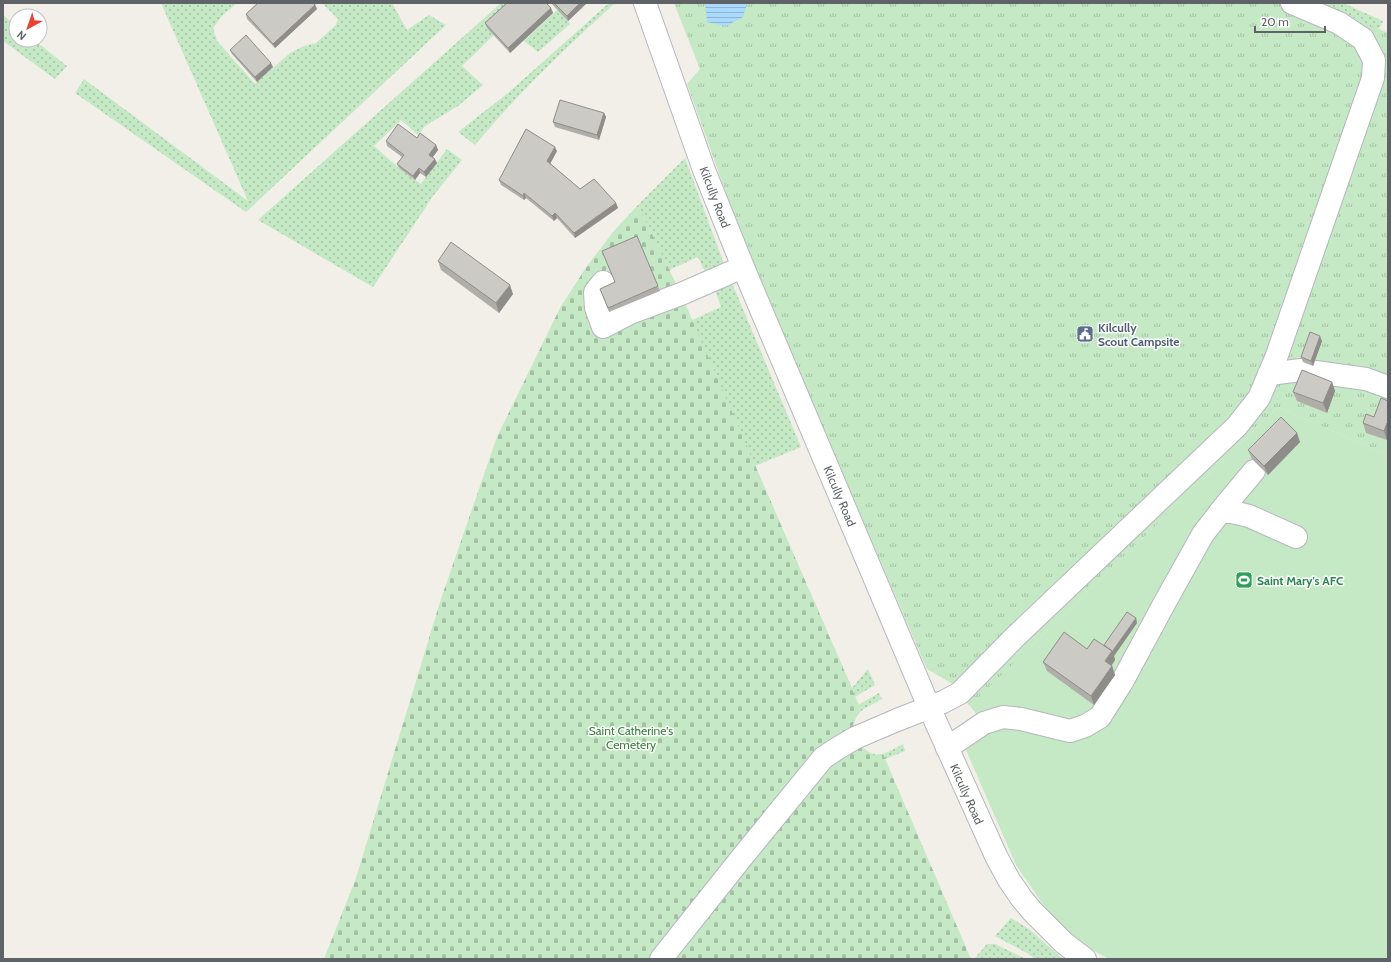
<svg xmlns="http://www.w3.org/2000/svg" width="1391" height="962" font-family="Cabin,sans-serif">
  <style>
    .grass { fill: url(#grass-dots) }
    .cemetery { fill: url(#cemetery-stones) }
    .park { fill: url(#park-tufts) }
    .pitch { fill: #c5e8c5 }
    .water { fill: url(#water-rules) }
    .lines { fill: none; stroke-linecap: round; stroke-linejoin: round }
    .minor-casing { stroke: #b5b8bc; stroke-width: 24 }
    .minor { stroke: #fff; stroke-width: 22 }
    .wall { fill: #afaea9 }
    .shaded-wall { fill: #8f8d8a }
    .building { fill: #cccac5; stroke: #8f8d8a }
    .labels { text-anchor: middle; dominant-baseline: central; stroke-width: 3; stroke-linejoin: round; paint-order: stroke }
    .street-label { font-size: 12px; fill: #5f6368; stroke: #fff }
    .service-label { font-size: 12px; font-weight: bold; fill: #4e5e75; stroke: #fff; text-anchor: start }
    .leisure-label { font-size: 12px; font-weight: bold; fill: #27864d; stroke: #fff; text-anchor: start }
    .park-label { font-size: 12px; fill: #348238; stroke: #fff }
  </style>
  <defs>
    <pattern id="grass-dots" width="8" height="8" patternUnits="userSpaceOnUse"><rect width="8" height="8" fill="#c5e8c5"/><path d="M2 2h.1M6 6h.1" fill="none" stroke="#a3c0a4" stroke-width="1.8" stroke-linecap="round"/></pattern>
    <pattern id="cemetery-stones" width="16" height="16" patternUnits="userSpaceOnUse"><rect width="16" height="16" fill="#c5e8c5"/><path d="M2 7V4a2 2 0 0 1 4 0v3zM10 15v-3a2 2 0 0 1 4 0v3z" fill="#a3c0a4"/></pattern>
    <pattern id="park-tufts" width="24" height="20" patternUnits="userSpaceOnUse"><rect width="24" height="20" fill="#c5e8c5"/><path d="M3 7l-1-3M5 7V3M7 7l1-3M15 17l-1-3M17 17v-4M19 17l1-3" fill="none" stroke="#a3c0a4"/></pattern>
    <pattern id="water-rules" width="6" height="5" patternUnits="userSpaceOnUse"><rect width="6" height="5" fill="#aadaff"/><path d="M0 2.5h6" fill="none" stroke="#8eb4d2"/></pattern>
  </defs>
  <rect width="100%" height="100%" fill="#f1efe8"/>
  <g class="grass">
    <polygon points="161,3 237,3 222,16 213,28 217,41 255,84 290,53 304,46 316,43 336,25 338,19 324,5 325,3 392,3 407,30 429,15 446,25 246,212 75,93 84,79 248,201"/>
    <polygon points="501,3 514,3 494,35 462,66 483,85 458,106 425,126 418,135 401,120 374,146 399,168 421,184 447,149 462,160 433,196 373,287 258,220"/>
    <path d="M609,3H615C566,48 517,94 475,145L458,132L508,93Z"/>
    <polygon points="1309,3 1343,3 1383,21 1379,29"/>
    <polygon points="558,9 570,24 538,52 524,41"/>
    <polygon points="3,15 16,26 16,40 34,40 67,66 55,79 3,41"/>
    <polygon points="685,158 724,264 705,272 698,257 669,270 638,205"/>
    <polygon points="732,283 801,447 755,466 852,688 868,669 875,685 848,701 685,303 692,320 721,307 715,290"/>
    <path d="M879,693L882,699C864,709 854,710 853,733L846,712Z"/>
    <path d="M903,744L905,751L885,759L872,762L860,745C877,762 885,753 903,744Z"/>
    <polygon points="1011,918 1029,929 1063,959 1035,959 1027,953 995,936"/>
    <polygon points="987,944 995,944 1026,959 974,959"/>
  </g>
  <path class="cemetery" d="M638,205L681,294L861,710C856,716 851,724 853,733C855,740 866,754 873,755C876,756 880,754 883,754L971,959H324L356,878L441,599L497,437L560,308L585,269L613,232Z"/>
  <polygon class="park" points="674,3 1321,3 1388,33 1388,455 1278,407 970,706 951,683 927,669 751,262 687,84 700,69"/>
  <polygon class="pitch" points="1278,407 1388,455 1388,959 1109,959 1087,947 1051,916 1016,865 966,750 988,728 970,706"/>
  <polygon class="water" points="705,3 747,3 743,17 726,26 707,22"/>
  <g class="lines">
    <g class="minor-casing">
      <g id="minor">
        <polyline points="645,3 704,170 743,267 929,707 996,856 1009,880 1022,899 1033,912 1064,943 1085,959"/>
        <polyline points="603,282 595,292 596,308 603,327 630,313 681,294 743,267"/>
        <polyline points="1269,374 1301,370 1366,379 1388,387"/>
        <polyline points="1220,512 1232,512 1249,516 1296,537"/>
        <polyline points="947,748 984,723 1003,717 1021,719 1070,731 1085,726 1100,717 1122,682 1164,604 1203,534 1228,502 1254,471"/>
        <polyline points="661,959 743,856 823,758 838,748 855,738 897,720 943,702 960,693 1016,636 1237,426 1259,398 1276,358 1373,78 1374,60 1363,39 1339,23 1292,3"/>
      </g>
    </g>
    <use href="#minor" class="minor"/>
  </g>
  <g class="wall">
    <polygon points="258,3 315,3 315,4 317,9 275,48 247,19 246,14"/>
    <polygon points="551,3 587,3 568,21"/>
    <polygon points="551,8 553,13 510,53 487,28 485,23"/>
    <polygon points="230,50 273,67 257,82 232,54"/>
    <polygon points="604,113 606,117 599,140 555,127 553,122"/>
    <polygon points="417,138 436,145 438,150 433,157 437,163 426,177 420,173 415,180 399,168 397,164 402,157 387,146 386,141"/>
    <polygon points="557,151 550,163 580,189 616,203 618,208 575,238 557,218 554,221 526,198 524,200 501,185 499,180"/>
    <polygon points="438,261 513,294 499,313 441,270"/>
    <polygon points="658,286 660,291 609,312 600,289"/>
    <polygon points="1322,341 1313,366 1303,362 1301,357"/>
    <polygon points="1332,382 1335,391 1327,413 1297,401 1293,392"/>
    <polygon points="1388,401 1388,438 1387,440 1366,433 1363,423 1374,417"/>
    <polygon points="1297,433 1300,442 1268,475 1252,459 1248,450"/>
    <polygon points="1136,618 1137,623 1114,656 1115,660 1112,665 1115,675 1094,705 1047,671 1043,662 1087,649 1104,645"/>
  </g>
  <g class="shaded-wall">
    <polygon points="580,3 587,3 568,21 567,16"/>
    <polygon points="315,5 317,9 275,48 273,44"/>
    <polygon points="551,8 553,13 510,53 508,48"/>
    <polygon points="271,63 273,67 257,82 255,77"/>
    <polygon points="604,113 606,117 599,140 597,135"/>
    <polygon points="436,145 438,150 431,159 429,155"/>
    <polygon points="555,147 557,151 549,166 547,161"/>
    <polygon points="435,159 437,163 426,177 424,172"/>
    <polygon points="419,168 420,173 415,180 413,176"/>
    <polygon points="524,193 526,198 524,200 523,196"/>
    <polygon points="616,203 618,208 575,238 574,233"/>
    <polygon points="555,213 557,218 554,221 552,216"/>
    <polygon points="510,285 513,294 499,313 496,303"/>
    <polygon points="1320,336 1322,341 1313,366 1311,361"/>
    <polygon points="1332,382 1335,391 1327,413 1323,403"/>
    <polygon points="1387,423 1388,427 1388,438 1387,440 1384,431"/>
    <polygon points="1297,433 1300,442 1268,475 1264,466"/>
    <polygon points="1136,618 1137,623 1114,656 1115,660 1108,670 1105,661"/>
    <polygon points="1112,666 1115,675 1094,705 1091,696"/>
  </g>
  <g class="building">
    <polygon points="258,3 314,3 315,5 273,44 246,14"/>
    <polygon points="507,3 546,3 551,8 508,48 485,23"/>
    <polygon points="554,3 580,3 567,16"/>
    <polygon points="246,35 271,63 255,77 230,50"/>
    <polygon points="560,100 604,113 597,135 553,122"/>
    <polygon points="398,124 417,138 420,133 436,145 429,155 435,159 424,172 419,168 413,176 397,164 404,155 386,141"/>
    <polygon points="526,129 555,147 547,161 580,189 594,179 616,203 574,233 555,213 552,216 524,193 523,196 499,180"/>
    <polygon points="637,236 658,286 608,308 600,289 615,282 602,251"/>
    <polygon points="451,242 510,285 496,303 438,261"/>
    <polygon points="1310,332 1320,336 1311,361 1301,357"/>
    <polygon points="1302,370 1332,382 1323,403 1293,392"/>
    <polygon points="1381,398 1388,401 1388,423 1387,423 1384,431 1363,423 1366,414 1374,417"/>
    <polygon points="1281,417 1297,433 1264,466 1248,450"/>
    <polygon points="1127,612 1136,618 1112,652 1112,651 1104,645"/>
    <polygon points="1064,632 1087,649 1094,639 1112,651 1105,661 1112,666 1091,696 1043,662"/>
  </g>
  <defs>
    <g id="civic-square" transform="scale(0.9)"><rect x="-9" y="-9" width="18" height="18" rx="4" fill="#5c6f8a" stroke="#fff"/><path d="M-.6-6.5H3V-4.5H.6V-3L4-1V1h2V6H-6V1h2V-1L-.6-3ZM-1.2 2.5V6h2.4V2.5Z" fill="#fff"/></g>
    <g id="stadium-square" transform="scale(0.9)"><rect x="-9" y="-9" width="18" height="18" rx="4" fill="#2e9e5b" stroke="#fff"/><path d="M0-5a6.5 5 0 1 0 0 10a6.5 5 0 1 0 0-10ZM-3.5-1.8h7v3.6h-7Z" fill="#fff"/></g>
  </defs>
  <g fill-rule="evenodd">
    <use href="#civic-square" x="1085" y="334"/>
    <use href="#stadium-square" x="1244" y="580"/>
  </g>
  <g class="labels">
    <g class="street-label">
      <text transform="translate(715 197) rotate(69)">Kilcully Road</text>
      <text transform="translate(840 496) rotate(67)">Kilcully Road</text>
      <text transform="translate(967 794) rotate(66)">Kilcully Road</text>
    </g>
    <g class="service-label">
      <text x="1098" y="327">Kilcully<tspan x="1098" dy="14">Scout Campsite</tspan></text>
    </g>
    <g class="leisure-label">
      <text x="1257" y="580">Saint Mary's AFC</text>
    </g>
    <g class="park-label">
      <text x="631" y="730">Saint Catherine's<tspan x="631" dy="14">Cemetery</tspan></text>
    </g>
  </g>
  <rect width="1391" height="962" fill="none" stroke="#5f6368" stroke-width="8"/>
  <g transform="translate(28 28) rotate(220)"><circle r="19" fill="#ffffff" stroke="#bfc1c3"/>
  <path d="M0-3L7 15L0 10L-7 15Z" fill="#ea4335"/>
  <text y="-6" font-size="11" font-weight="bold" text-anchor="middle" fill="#5f6368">N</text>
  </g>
  <path d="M1255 26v6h70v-6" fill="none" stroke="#5f6368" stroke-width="2"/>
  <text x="1261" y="26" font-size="12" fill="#5f6368" stroke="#ffffff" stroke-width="3" paint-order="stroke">20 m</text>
</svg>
